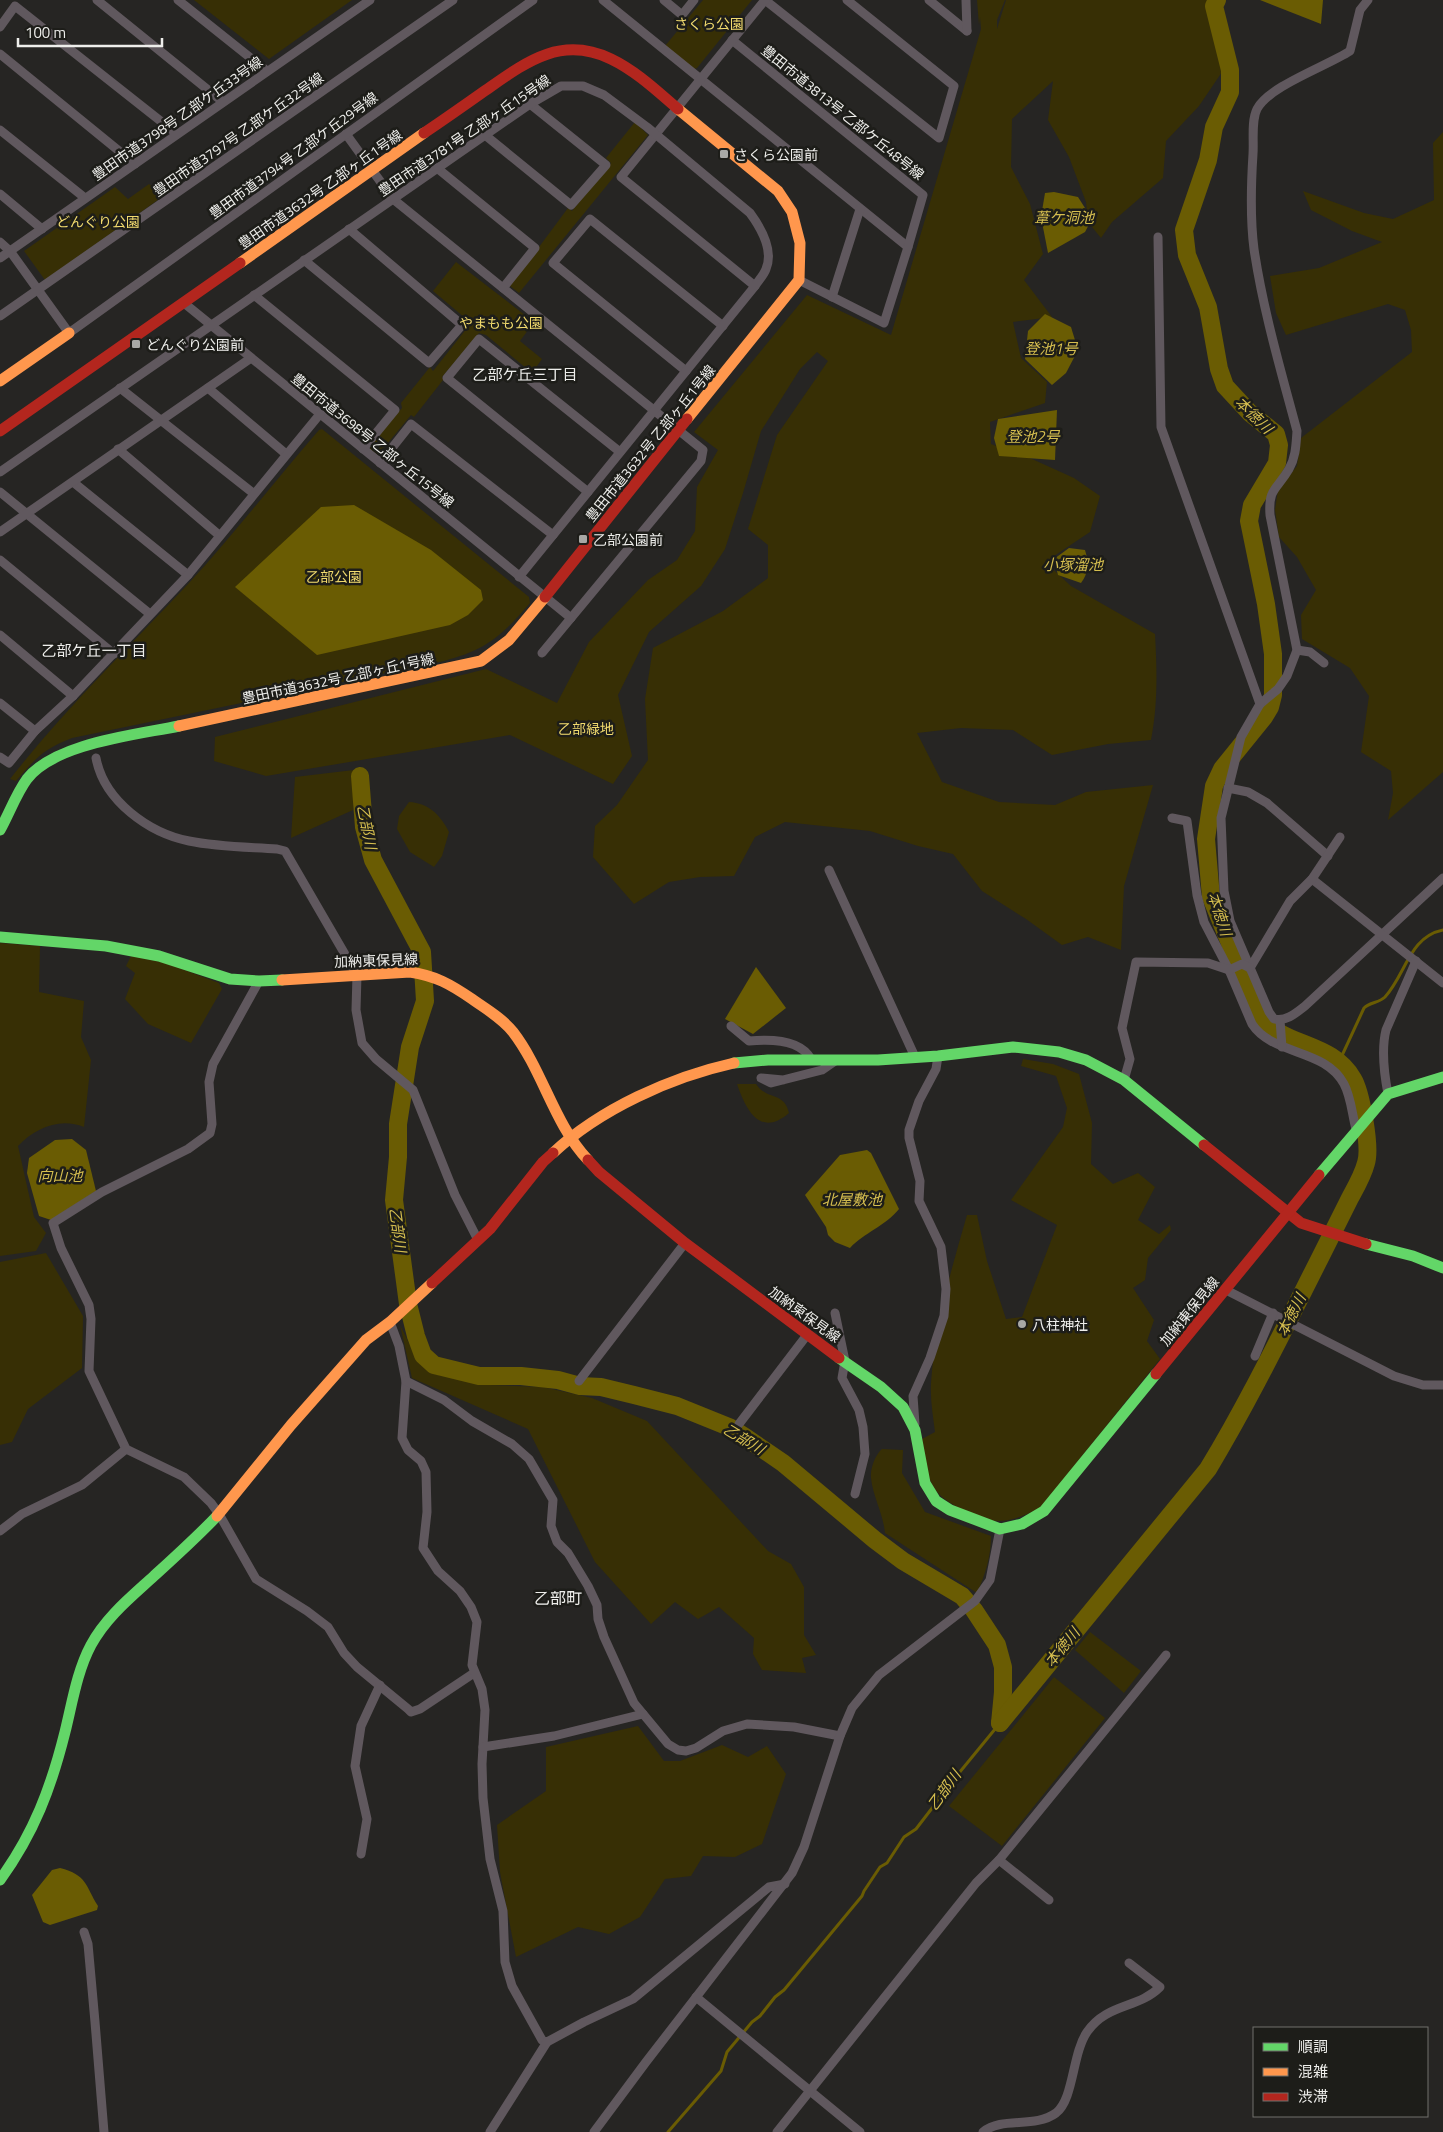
<svg xmlns="http://www.w3.org/2000/svg" width="1443" height="2132" font-family="'Titillium Web','Noto Sans JP',sans-serif">
  <style>
    .green { fill: #372f05 }
    .water { fill: #6a5c03 }
    .lines { fill: none; stroke-linecap: round; stroke-linejoin: round }
    .stream { stroke: #6a5c03; stroke-width: 3 }
    .river { stroke: #6a5c03; stroke-width: 18 }
    .street { stroke: #60585e; stroke-width: 9 }
    .fast { stroke: #63d668; stroke-width: 11 }
    .slow { stroke: #ff974d; stroke-width: 11 }
    .jam { stroke: #b3261e; stroke-width: 11 }
    .poi-dot { fill: #a8a8a5; stroke: #1d1d19; stroke-width: 2 }
    .labels { text-anchor: middle; dominant-baseline: central; stroke-width: 5; stroke-linejoin: round; paint-order: stroke }
    .park-label { font-size: 14px; fill: #f2db6e; stroke: #1d1d19 }
    .street-label { font-size: 14px; fill: #eeeeeb; stroke: #1d1d19 }
    .poi-label { font-size: 14px; fill: #eeeeeb; stroke: #1d1d19; text-anchor: start }
    .water-label { font-size: 15px; font-style: italic; fill: #d5be4f; stroke: #1d1d19 }
    .neighbourhood-label { font-size: 15px; fill: #eeeeeb; stroke: #1d1d19 }
    .quarter-label { font-size: 16px; fill: #eeeeeb; stroke: #1d1d19 }
  </style>
  <rect width="100%" height="100%" fill="#262523"/>
  <g class="green">
    <polygon points="194,0 352,0 269,59"/>
    <polygon points="703,0 752,0 697,68 694,69 665,46"/>
    <path d="M977,0H1005L997,20V29L1006,0H1209L1207,7L1222,72L1199,106L1166,141L1163,178L1112,222L1101,238L1088,222L1086,202L1069,157L1048,120L1053,81L1012,119L1011,167L1030,204L1043,254L1024,280L1052,317L1013,322L1021,358L1047,382L1045,403L990,422L991,444L1032,459L1074,478L1100,496L1090,532L1045,562L1071,586L1155,634C1157,670 1158,704 1151,740L1108,744L1052,755L1013,730L961,728L917,733L942,782L999,802L1055,805L1086,792L1153,785L1124,886L1121,950L1088,937L1062,945L1026,919L982,891L953,854L918,846L870,831L785,822L755,837L734,876L700,877L669,882L634,904L593,857L595,826L617,805L648,760L645,699L653,648L723,611L768,578V545L748,529L777,435L828,361L817,352L800,369L761,431L743,493L725,549L701,586L649,632L618,695L632,756L613,784L510,735L266,776L214,761L215,737L486,669L557,703L589,642L648,580L677,560L695,531L697,487L718,450L694,432L807,295L891,335L981,29L980,17L979,25Z"/>
    <polygon points="635,122 648,135 519,293 510,286 568,208 572,211 611,163 606,158"/>
    <polygon points="1443,132 1443,772 1388,820 1393,793 1391,771 1361,752 1369,696 1350,668 1302,639 1301,615 1316,590 1297,557 1279,537 1275,510 1278,490 1297,466 1301,438 1412,352 1411,330 1405,310 1388,304 1286,335 1276,313 1270,276 1319,268 1382,242 1352,231 1311,210 1303,191 1364,213 1393,219 1434,200 1433,143"/>
    <polygon points="149,184 162,197 45,280 24,251 115,187 128,199"/>
    <polygon points="456,262 534,322 520,341 542,359 532,373 486,335 479,333 442,377 443,380 414,417 411,415 378,455 370,449 371,445 402,408 401,403 430,367 433,371 471,323 433,291"/>
    <path d="M322,429L529,597L530,603C502,636 486,650 444,661L72,738C43,749 36,758 16,781L10,779C65,709 128,648 189,583C234,534 275,481 319,430Z"/>
    <polygon points="354,770 353,810 291,838 295,777"/>
    <path d="M409,802C429,803 440,815 449,832L442,856L434,867L410,852L397,829L399,816Z"/>
    <path d="M0,943L40,946L39,992L84,1001L81,1037L91,1060L84,1127C60,1117 35,1128 18,1146L34,1217L46,1233L36,1251L0,1256Z"/>
    <polygon points="131,956 166,963 219,983 222,989 191,1043 148,1024 125,999 135,973 126,966"/>
    <path d="M1023,1059L1053,1064L1079,1074L1092,1123L1091,1164L1113,1184L1138,1173L1155,1187L1138,1220L1159,1234L1170,1225L1171,1230L1148,1258L1145,1280L1133,1288L1154,1320L1147,1341L1160,1359L1040,1508C1006,1525 990,1526 957,1507C946,1500 938,1496 932,1484C925,1472 925,1453 922,1439L935,1432C933,1416 930,1399 931,1383C935,1325 951,1270 967,1215H977L987,1261L1006,1319L1022,1317L1057,1225L1011,1200L1063,1127L1067,1108L1056,1076L1021,1066Z"/>
    <path d="M737,1084H756C767,1101 784,1091 789,1113C760,1138 746,1110 737,1084Z"/>
    <polygon points="46,1253 83,1316 82,1368 28,1409 12,1442 0,1445 0,1262"/>
    <polygon points="400,1325 418,1361 434,1373 490,1385 543,1387 592,1398 647,1421 768,1551 791,1564 804,1587 804,1635 816,1655 802,1658 806,1673 762,1670 753,1654 754,1638 719,1607 698,1619 675,1602 651,1624 595,1562 528,1429 412,1378"/>
    <path d="M882,1449L903,1450L902,1473L925,1512L991,1536C991,1557 985,1575 977,1593L885,1533C883,1513 873,1497 871,1478C870,1469 875,1455 882,1449Z"/>
    <polygon points="1090,1632 1141,1671 1124,1693 1075,1650"/>
    <polygon points="1054,1677 1105,1718 1002,1846 949,1806"/>
    <polygon points="638,1726 664,1761 680,1761 722,1745 748,1757 767,1746 786,1774 762,1844 735,1857 703,1856 691,1876 665,1879 640,1917 609,1934 578,1927 516,1957 500,1872 497,1825 546,1791 546,1747"/>
  </g>
  <g class="water">
    <polygon points="1260,0 1323,0 1321,24"/>
    <polygon points="1054,192 1078,197 1092,219 1085,232 1048,253 1041,217 1045,193"/>
    <polygon points="1045,314 1071,327 1078,350 1066,373 1052,385 1025,359 1028,331"/>
    <polygon points="1057,410 1055,460 999,456 994,438 998,419"/>
    <polygon points="354,505 431,550 481,590 483,600 468,615 450,625 317,655 235,587 321,507"/>
    <path d="M1069,548L1085,550C1089,563 1089,572 1081,583L1058,575L1054,559Z"/>
    <polygon points="756,967 786,1008 753,1034 725,1019"/>
    <polygon points="72,1139 86,1150 96,1191 51,1220 39,1216 27,1173 29,1158 55,1140"/>
    <path d="M867,1150L871,1153L899,1209C884,1227 865,1232 850,1248L835,1242L828,1235L826,1227L805,1195L840,1155Z"/>
    <path d="M60,1868C87,1875 85,1885 98,1906L97,1910L50,1925L43,1922L32,1895L52,1870Z"/>
  </g>
  <g class="lines">
    <g class="stream">
      <path d="M1339,1062L1364,1008C1370,1002 1379,1003 1385,997C1406,974 1409,937 1443,930"/>
      <polyline points="668,2132 721,2071 727,2052 752,2022 760,2016 775,1997 784,1990 862,1896 864,1891 880,1867 887,1863 904,1837 916,1829 936,1803 943,1788 959,1773 1000,1723"/>
    </g>
    <g class="river">
      <polyline points="360,776 364,827 373,860 422,952 425,1001 410,1047 398,1124 398,1157 394,1200 408,1304 416,1336 423,1355 434,1365 479,1376 521,1376 558,1380 580,1386 601,1387 634,1395 677,1406 729,1427 745,1437 783,1463 875,1540 903,1561 962,1596 974,1610 997,1645 1003,1667 1003,1692 1000,1723"/>
      <path d="M1000,1723L1208,1469C1249,1401 1284,1329 1320,1258C1330,1238 1340,1218 1350,1198C1356,1187 1363,1175 1366,1163C1371,1148 1361,1092 1353,1079C1331,1040 1281,1048 1259,1014L1211,897L1206,839L1214,786L1222,769L1264,717L1270,707L1273,695V654L1266,604L1249,521L1252,505L1277,463L1279,445L1276,434L1250,413L1225,386L1219,369L1208,307L1187,255L1184,230L1208,160L1214,127L1230,92V70L1214,6L1217,0"/>
    </g>
    <g class="street">
      <polyline points="97,0 223,102"/>
      <polyline points="178,0 267,71"/>
      <polyline points="603,0 908,247"/>
      <polyline points="664,0 682,15 694,0"/>
      <polyline points="765,0 939,138 954,86 847,0"/>
      <polyline points="929,0 967,31"/>
      <polyline points="966,0 967,31"/>
      <path d="M1368,0L1360,10L1350,51C1327,66 1269,86 1257,109C1251,121 1254,141 1253,154C1251,185 1250,218 1254,249C1263,310 1281,371 1297,431C1296,444 1296,457 1289,469C1277,490 1268,488 1270,515L1297,650L1287,676L1278,689L1260,704L1241,737L1221,818L1224,891L1230,921L1269,1012L1274,1019C1286,1022 1296,1013 1305,1006L1443,878"/>
      <polyline points="0,27 15,6 177,134"/>
      <polyline points="732,40 923,195 908,247 884,323 799,280"/>
      <polyline points="0,54 135,164"/>
      <polyline points="0,130 85,198"/>
      <polyline points="346,134 393,199 703,450 701,461 542,653"/>
      <polyline points="485,135 571,205 606,165 530,104"/>
      <polyline points="437,168 535,248 503,288"/>
      <polyline points="0,194 42,229"/>
      <polyline points="1158,237 1161,427 1260,704"/>
      <polyline points="0,242 10,251 69,333 533,0"/>
      <polyline points="0,258 370,0"/>
      <polyline points="304,260 429,363 462,325 349,229"/>
      <polyline points="755,286 621,177 765,0"/>
      <polyline points="254,295 395,410 363,449"/>
      <polyline points="832,297 860,209"/>
      <polyline points="184,303 571,618"/>
      <polyline points="0,316 453,0"/>
      <polyline points="686,371 553,263 590,219 723,326"/>
      <polyline points="120,388 253,493"/>
      <polyline points="208,388 286,454"/>
      <polyline points="118,449 219,535"/>
      <polyline points="380,463 411,424 553,535"/>
      <path d="M0,472L530,104L561,86H583L604,95L647,127L750,213C761,228 774,250 766,269C764,275 758,281 755,286L519,577"/>
      <polyline points="73,482 188,575"/>
      <polyline points="0,492 150,614"/>
      <polyline points="588,492 447,378 479,339 620,452"/>
      <polyline points="0,532 251,358"/>
      <polyline points="0,560 114,654"/>
      <polyline points="0,635 73,696"/>
      <polyline points="1297,650 1310,652 1324,663"/>
      <polyline points="0,703 35,731"/>
      <polyline points="0,757 9,763 35,731 73,696 188,575 320,414"/>
      <path d="M96,758C104,801 149,833 189,841C218,847 248,847 277,849L285,851L357,975L356,1010L362,1043L376,1059L413,1090L455,1195L478,1240"/>
      <polyline points="1228,788 1248,792 1267,803 1328,856"/>
      <path d="M1172,818L1187,821L1197,895L1204,922L1229,970L1252,1024C1273,1056 1325,1048 1344,1084C1351,1097 1352,1114 1356,1129"/>
      <polyline points="829,870 915,1057"/>
      <polyline points="1312,879 1443,983"/>
      <polyline points="1250,968 1290,901 1312,879 1340,837"/>
      <polyline points="259,981 213,1064 209,1082 212,1124 210,1133 188,1149 102,1192 53,1223 61,1248 89,1305 91,1319 89,1371 126,1449 184,1477 211,1503 219,1514 256,1579 307,1611 328,1627 344,1653 357,1667 408,1709 411,1712 420,1709 474,1673"/>
      <polyline points="1280,1020 1282,1047"/>
      <path d="M731,1026L749,1041C770,1039 800,1039 811,1059"/>
      <polyline points="783,1080 761,1078 771,1083 822,1070 835,1061"/>
      <polyline points="1124,1080 1130,1059 1122,1028 1136,962 1208,963 1229,970 1242,964 1250,968"/>
      <path d="M1388,1094C1384,1073 1381,1050 1386,1030L1416,961"/>
      <polyline points="1226,1290 1394,1376 1423,1385 1443,1385"/>
      <polyline points="835,1313 845,1361 842,1378 859,1410 863,1427 865,1454 855,1494"/>
      <polyline points="390,1322 399,1346 406,1381 402,1438 408,1450 421,1461 426,1472 427,1512 423,1548 438,1571 460,1591 471,1607 477,1622 472,1665 482,1689 485,1710 482,1764 483,1798 490,1859 503,1911 505,1962 512,1986 542,2040 547,2042"/>
      <polyline points="1255,1356 1273,1313"/>
      <polyline points="406,1381 444,1400 472,1421 512,1444 529,1459 553,1500 551,1526 557,1542 568,1553 588,1586 597,1605 598,1619 604,1637 634,1703 668,1744 678,1750 686,1751 696,1748 723,1731 747,1724 794,1727 840,1736"/>
      <polyline points="579,1381 685,1243"/>
      <polyline points="739,1424 807,1335"/>
      <polyline points="915,1424 913,1396 930,1358 944,1316 946,1289 941,1247 919,1201 920,1181 909,1138 909,1130 919,1101 936,1069 938,1056"/>
      <polyline points="0,1531 22,1514 82,1485 126,1449"/>
      <polyline points="483,1747 554,1736 643,1714"/>
      <polyline points="361,1854 367,1819 355,1766 361,1726 380,1685"/>
      <polyline points="999,1860 1049,1900"/>
      <polyline points="84,1932 88,1944 95,2022 104,2132"/>
      <polyline points="696,1997 860,2132"/>
      <polyline points="490,2132 547,2042 584,2022 633,1999 769,1887 785,1884"/>
      <polyline points="594,2132 646,2062 792,1873 804,1847 840,1736 852,1708 879,1675 975,1601 990,1580 1000,1529"/>
      <polyline points="777,2132 976,1883 999,1860 1166,1655"/>
      <path d="M983,2132C1003,2116 1034,2129 1056,2113C1074,2099 1072,2054 1087,2032C1107,2003 1138,2009 1160,1987L1129,1963"/>
    </g>
    <g class="fast">
      <path d="M0,830C9,814 16,794 27,779C55,743 136,735 179,726"/>
      <polyline points="0,937 106,946 159,956 230,979 259,981 282,980"/>
      <polyline points="734,1063 768,1060 878,1060 938,1056 1013,1047 1059,1052 1086,1060 1124,1080 1204,1145"/>
      <polyline points="1319,1175 1388,1094 1443,1077"/>
      <polyline points="1366,1244 1413,1256 1443,1268"/>
      <polyline points="839,1358 881,1387 903,1407 915,1430 925,1483 936,1501 950,1510 1000,1529 1022,1524 1044,1511 1156,1374"/>
      <path d="M0,1880C34,1833 51,1788 65,1732C72,1704 77,1671 91,1645C106,1617 131,1597 154,1576C176,1556 197,1537 217,1516"/>
    </g>
    <g class="slow">
      <polyline points="678,109 778,191 792,212 800,243 799,280 687,419"/>
      <polyline points="240,263 424,133"/>
      <polyline points="0,381 69,333"/>
      <polyline points="179,726 481,661 509,640 545,597"/>
      <path d="M282,980L410,972C436,976 450,984 472,999C486,1009 502,1018 513,1032C543,1071 554,1124 588,1160"/>
      <path d="M553,1153C600,1109 671,1077 734,1063"/>
      <polyline points="217,1516 291,1425 366,1340 390,1322 432,1283"/>
    </g>
    <g class="jam">
      <path d="M424,133C445,119 466,104 486,90C526,62 561,35 611,59C636,71 657,91 678,109"/>
      <polyline points="0,431 240,263"/>
      <polyline points="545,597 687,419"/>
      <polyline points="1204,1145 1301,1223 1366,1244"/>
      <polyline points="588,1160 599,1172 685,1243 839,1358"/>
      <polyline points="432,1283 490,1229 543,1162 553,1153"/>
      <polyline points="1156,1374 1319,1175"/>
    </g>
  </g>
  <g class="poi-dot">
    <rect x="719" y="149" width="10" height="10" rx="2.5"/>
    <rect x="131" y="339" width="10" height="10" rx="2.5"/>
    <rect x="578" y="534" width="10" height="10" rx="2.5"/>
    <circle cx="1022" cy="1324" r="5"/>
  </g>
  <g class="labels">
    <g class="park-label">
      <text x="709" y="23">さくら公園</text>
      <text x="98" y="221">どんぐり公園</text>
      <text x="501" y="322">やまもも公園</text>
      <text x="334" y="576">乙部公園</text>
      <text x="586" y="728">乙部緑地</text>
    </g>
    <g class="street-label">
      <text transform="translate(843 112) rotate(39)">豊田市道3813号 乙部ケ丘48号線</text>
      <text transform="translate(177 118) rotate(-35)">豊田市道3798号 乙部ケ丘33号線</text>
      <text transform="translate(238 134) rotate(-35)">豊田市道3797号 乙部ケ丘32号線</text>
      <text transform="translate(464 135) rotate(-34)">豊田市道3781号 乙部ヶ丘15号線</text>
      <text transform="translate(293 155) rotate(-36)">豊田市道3794号 乙部ケ丘29号線</text>
      <text transform="translate(320 189) rotate(-35)">豊田市道3632号 乙部ヶ丘1号線</text>
      <text transform="translate(373 440) rotate(39)">豊田市道3698号 乙部ヶ丘15号線</text>
      <text transform="translate(650 443) rotate(-51)">豊田市道3632号 乙部ヶ丘1号線</text>
      <text transform="translate(338 678) rotate(-12)">豊田市道3632号 乙部ヶ丘1号線</text>
      <text transform="translate(376 960) rotate(-2)">加納東保見線</text>
      <text transform="translate(1189 1311) rotate(-51)">加納東保見線</text>
      <text transform="translate(805 1314) rotate(36)">加納東保見線</text>
    </g>
    <g class="poi-label">
      <text x="734" y="154">さくら公園前</text>
      <text x="146" y="344">どんぐり公園前</text>
      <text x="593" y="539">乙部公園前</text>
      <text x="1032" y="1324">八柱神社</text>
    </g>
    <g class="water-label">
      <text x="1064" y="217">葦ケ洞池</text>
      <text x="1051" y="348">登池1号</text>
      <text transform="translate(1254 415) rotate(44)">本徳川</text>
      <text x="1033" y="436">登池2号</text>
      <text x="1073" y="564">小塚溜池</text>
      <text transform="translate(367 827) rotate(79)">乙部川</text>
      <text transform="translate(1220 914) rotate(72)">本徳川</text>
      <text x="60" y="1175">向山池</text>
      <text x="852" y="1199">北屋敷池</text>
      <text transform="translate(398 1230) rotate(82)">乙部川</text>
      <text transform="translate(1291 1315) rotate(-63)">本徳川</text>
      <text transform="translate(744 1439) rotate(31)">乙部川</text>
      <text transform="translate(1062 1647) rotate(-51)">本徳川</text>
      <text transform="translate(944 1790) rotate(-54)">乙部川</text>
    </g>
    <g class="neighbourhood-label">
      <text x="525" y="374">乙部ケ丘三丁目</text>
      <text x="94" y="650">乙部ケ丘一丁目</text>
    </g>
    <g class="quarter-label">
      <text x="558" y="1598">乙部町</text>
    </g>
  </g>
  <rect x="1253" y="2027" width="175" height="90" fill="#1d1d19" stroke="#71716d"/>
  <rect x="1263" y="2043" width="25" height="8" fill="#63d668" stroke="#71716d"/>
  <text x="1298" y="2052" font-size="15" fill="#eeeeeb">順調</text>
  <rect x="1263" y="2068" width="25" height="8" fill="#ff974d" stroke="#71716d"/>
  <text x="1298" y="2077" font-size="15" fill="#eeeeeb">混雑</text>
  <rect x="1263" y="2093" width="25" height="8" fill="#b3261e" stroke="#71716d"/>
  <text x="1298" y="2102" font-size="15" fill="#eeeeeb">渋滞</text>
  <path d="M18 38v8h144v-8" fill="none" stroke="#eeeeeb" stroke-width="2.5"/>
  <text x="25" y="38" font-size="15" fill="#eeeeeb" stroke="#1d1d19" stroke-width="4" paint-order="stroke">100 m</text>
</svg>
